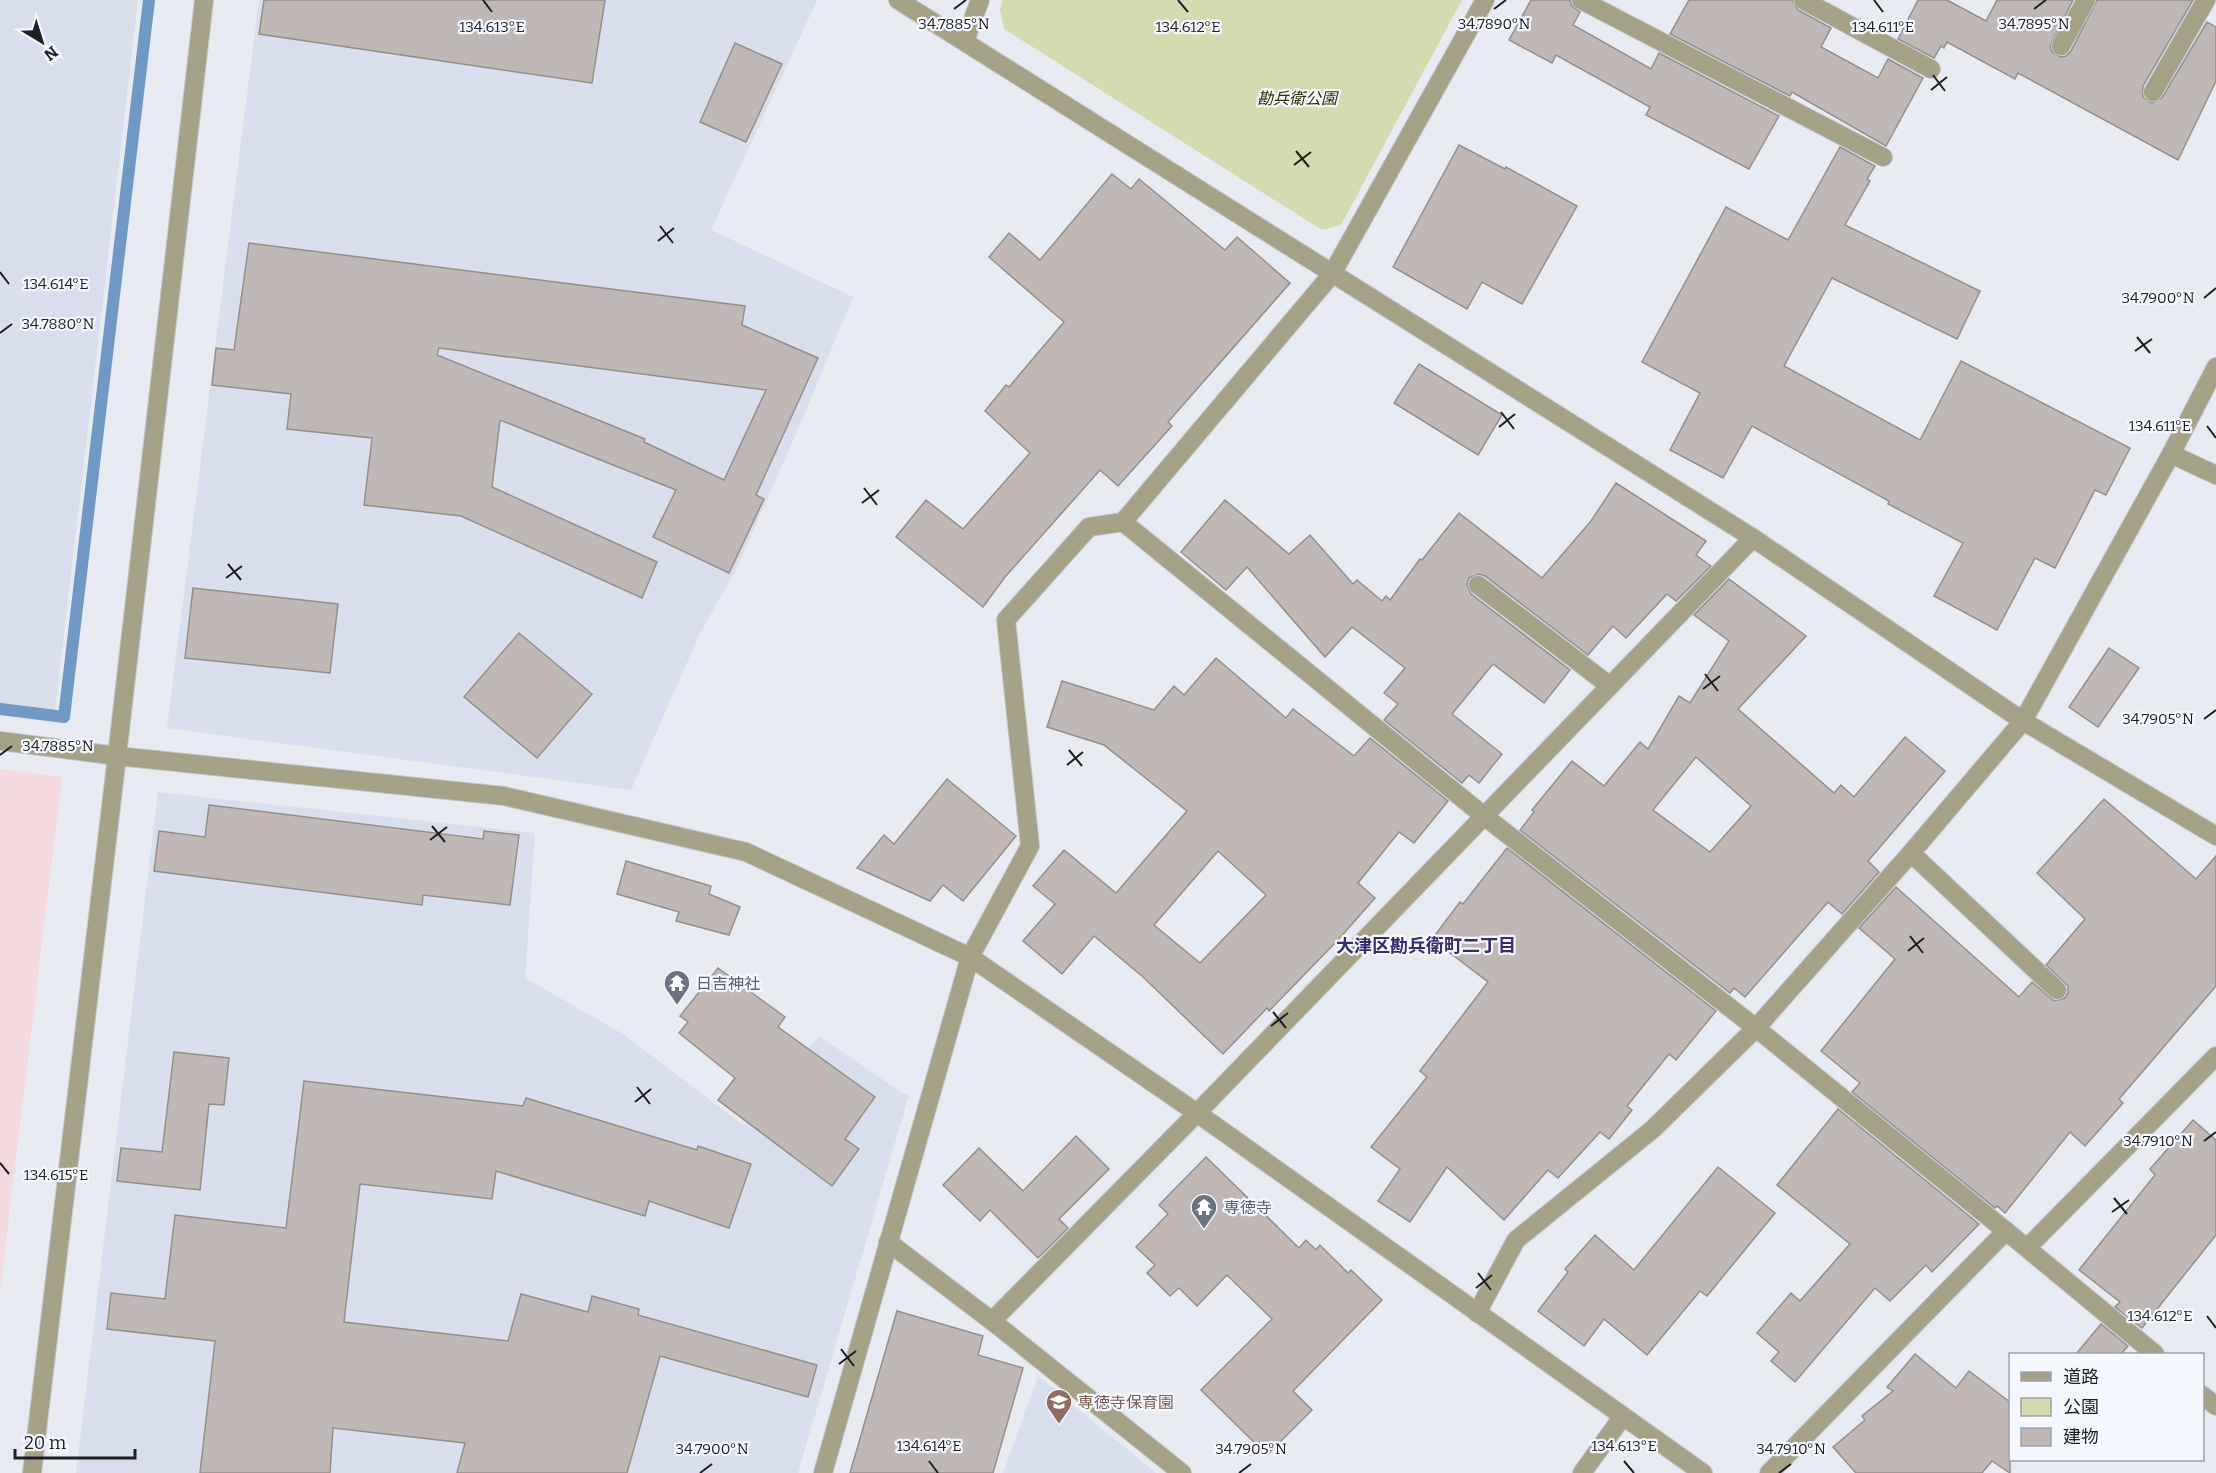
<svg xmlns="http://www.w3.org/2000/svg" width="2216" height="1473" font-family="Bitter,'Noto Sans JP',serif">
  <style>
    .commercial { fill: #f3d8dd }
    .built { fill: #d8deeb }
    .green { fill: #d5dbb0 }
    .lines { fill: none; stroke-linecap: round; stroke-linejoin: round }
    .stream { stroke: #7098c5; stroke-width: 12 }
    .building { fill: #bfb7b5; stroke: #958e8c; stroke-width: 1.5; fill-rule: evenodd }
    .minor-casing { stroke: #c3c5cb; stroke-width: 20 }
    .minor { stroke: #a4a187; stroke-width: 18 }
    .ticks { fill: none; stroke: #1e1f21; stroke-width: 2 }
    .labels { text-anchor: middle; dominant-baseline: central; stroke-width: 4.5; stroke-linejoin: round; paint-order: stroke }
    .park-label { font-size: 16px; font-style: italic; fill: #2e3101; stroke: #f4f7fe }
    .worship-label { font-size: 16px; fill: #5b616d; stroke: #f4f7fe; text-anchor: start }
    .education-label { font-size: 16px; fill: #785e54; stroke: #f4f7fe; text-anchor: start }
    .neighbourhood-label { font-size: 18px; font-weight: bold; fill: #372c68; stroke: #f4f7fe }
    .ticks-label { font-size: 15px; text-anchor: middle; fill: #1e1f21; stroke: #f4f7fe; stroke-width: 4.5; stroke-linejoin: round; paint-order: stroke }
  </style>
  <rect width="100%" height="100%" fill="#e7eaf0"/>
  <polygon class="commercial" points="0,769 62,777 0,1290"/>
  <g class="built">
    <polygon points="0,0 138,0 55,711 0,704"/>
    <polygon points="259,0 817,0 711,230 853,297 802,420 736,570 700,633 631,790 167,728"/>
    <polygon points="158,792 535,833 525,978 623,1034 743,1125 819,1036 901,1092 909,1095 798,1473 76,1473"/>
    <polygon points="1038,1376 1156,1473 1003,1473"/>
  </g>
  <polygon class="green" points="1003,0 1462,0 1341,225 1322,230 1004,29 1000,9"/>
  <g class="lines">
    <polyline class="stream" points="0,709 64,717 149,0"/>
  </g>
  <g class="building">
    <polygon points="264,0 605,0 592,83 259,34"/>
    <polygon points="1531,0 1570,0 1572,6 1580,12 1573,25 1651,69 1659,53 1779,116 1749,169 1646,115 1650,107 1556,55 1552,63 1509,40"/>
    <polygon points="1689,0 1792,0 1798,10 1831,28 1821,47 1878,78 1888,59 1923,78 1886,146 1792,92 1790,96 1670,34"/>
    <polygon points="1918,0 1947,0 1986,21 1997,0 2073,0 2050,46 2052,52 2061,57 2066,56 2071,51 2097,0 2193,0 2143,86 2143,97 2152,103 2162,98 2207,22 2216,27 2216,81 2178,160 2018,73 2015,79 1947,42 1944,48 1941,46 1934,58 1898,39"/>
    <polygon points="735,43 782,64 746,142 700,122"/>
    <polygon points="1459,145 1505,169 1506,167 1577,206 1522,304 1482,282 1467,309 1393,267"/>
    <polygon points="1840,147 1875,166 1867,179 1870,181 1845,225 1980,291 1957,339 1832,278 1784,366 1920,440 1961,361 2130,448 2106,495 2095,490 2055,568 2035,558 1997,630 1934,596 1963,543 1888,504 1889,501 1752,426 1723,478 1670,450 1700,393 1642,362 1726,207 1788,240"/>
    <polygon points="1112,174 1131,189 1139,179 1225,250 1237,237 1290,283 1168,422 1172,426 1118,486 1100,470 1005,577 983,607 896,537 926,500 963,529 1030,453 985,411 1006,385 1009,387 1064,322 989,257 1009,233 1040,260"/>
    <path d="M249,243L745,306L742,325L818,358L756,495L764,499L729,573L653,537L676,490L500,420L492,487L657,562L642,598L461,516L364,505L372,438L287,429L291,394L212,385L216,348L234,350ZM439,348L766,390L724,480L644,442L645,439L437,355Z"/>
    <polygon points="1419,364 1502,415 1478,455 1394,403"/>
    <polygon points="1616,483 1706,541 1696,555 1711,566 1676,601 1667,594 1626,638 1613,626 1588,655 1485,576 1479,574 1469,578 1467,584 1471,594 1570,670 1544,703 1493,664 1452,714 1502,754 1479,783 1469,775 1462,783 1384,720 1398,704 1384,693 1405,668 1352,627 1325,657 1247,567 1226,590 1181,552 1225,500 1289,554 1310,535 1353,584 1357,580 1382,601 1386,596 1390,600 1420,559 1422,560 1459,513 1542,578 1591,521"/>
    <path d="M1729,579L1806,636L1738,709L1834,793L1841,785L1854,797L1905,737L1945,771L1868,861L1879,872L1842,914L1828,902L1745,997L1734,988L1730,993L1520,830L1534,812L1532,810L1572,761L1604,786L1640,742L1648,749L1679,696L1690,703L1729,641L1694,615ZM1696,757L1751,806L1710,852L1653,810Z"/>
    <polygon points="193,588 338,604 330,673 185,658"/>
    <polygon points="519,633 592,694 537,758 464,697"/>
    <polygon points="2109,648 2139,668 2098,727 2069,707"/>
    <path d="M1216,658L1286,718L1293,709L1354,756L1370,738L1448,801L1414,843L1399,832L1358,883L1375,898L1338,940L1269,1011L1267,1008L1223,1054L1143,977L1094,936L1062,974L1023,941L1055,904L1033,886L1064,850L1116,893L1187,811L1104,745L1047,727L1062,681L1154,710L1174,686L1184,695ZM1218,851L1266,895L1200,963L1154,925Z"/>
    <polygon points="947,779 1016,836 963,901 943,885 930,901 857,868 884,835 894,844"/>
    <polygon points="2104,799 2196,879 2216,856 2216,986 2119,1099 2123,1103 2085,1146 2070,1132 2005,1213 1997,1206 1995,1208 1852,1092 1860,1083 1821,1051 1895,959 1859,928 1896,887 2019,997 2032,982 2054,1001 2065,998 2068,993 2068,986 2046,965 2085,919 2037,873"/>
    <polygon points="209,805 483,839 484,831 519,835 510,905 423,895 422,905 154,871 159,831 205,837"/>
    <polygon points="1507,848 1716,1011 1676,1060 1669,1054 1627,1106 1632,1110 1609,1139 1600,1132 1558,1178 1548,1170 1504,1220 1447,1167 1410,1222 1378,1201 1400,1169 1371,1147 1427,1077 1420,1071 1488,982 1432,939 1460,902 1463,904"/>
    <polygon points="626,861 711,886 709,894 740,907 729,935 676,921 679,912 617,894"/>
    <polygon points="718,968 785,1017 778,1027 875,1097 845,1139 859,1149 832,1186 718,1100 735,1078 679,1033 688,1022 680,1016"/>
    <polygon points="174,1052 229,1058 224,1105 209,1104 200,1190 117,1181 121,1148 162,1152"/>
    <polygon points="304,1081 523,1106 526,1098 697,1150 698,1146 751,1164 729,1228 649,1201 645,1216 496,1171 492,1199 360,1184 344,1322 508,1341 521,1294 588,1312 592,1296 639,1309 638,1315 817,1365 808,1397 660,1356 627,1473 457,1473 465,1443 333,1428 330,1473 200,1473 215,1341 107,1329 111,1293 165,1299 175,1215 286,1228"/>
    <polygon points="1838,1109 1979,1224 1932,1272 1926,1265 1890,1301 1875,1288 1795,1382 1771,1361 1779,1352 1757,1333 1791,1293 1800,1301 1850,1244 1777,1185"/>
    <polygon points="2193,1120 2216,1140 2216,1235 2142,1328 2115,1307 2120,1302 2079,1270 2155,1175 2150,1169"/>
    <polygon points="1076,1136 1109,1169 1059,1219 1068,1228 1038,1258 990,1210 980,1221 943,1185 979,1148 1023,1191"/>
    <polygon points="1206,1157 1299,1248 1306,1240 1316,1250 1320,1245 1348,1273 1351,1270 1382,1300 1293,1391 1312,1410 1267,1455 1201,1390 1272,1319 1227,1275 1197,1306 1179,1288 1170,1296 1147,1273 1155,1265 1136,1247 1168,1214 1159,1205"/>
    <polygon points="1718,1167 1775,1213 1707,1296 1700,1291 1647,1355 1604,1319 1584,1346 1538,1311 1568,1272 1565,1269 1595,1235 1634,1270"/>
    <polygon points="897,1311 983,1336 978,1355 1023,1368 993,1473 850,1473"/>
    <polygon points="2101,1324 2128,1346 2121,1354 2076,1354"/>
    <polygon points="1915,1354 1956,1388 1969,1371 2010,1402 2010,1473 1992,1461 1982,1473 1856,1473 1833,1447 1865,1420 1862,1416 1893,1391 1887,1387"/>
  </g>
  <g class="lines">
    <g class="minor-casing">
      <g id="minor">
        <polyline points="898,0 1753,538 2023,721 2216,836"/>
        <polyline points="1581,0 1883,157"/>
        <polyline points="1803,0 1931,69"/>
        <polyline points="965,41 980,0"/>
        <polyline points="2061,46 2086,0"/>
        <polyline points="2153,92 2206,0"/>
        <polyline points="2171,454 2216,475"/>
        <polyline points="1123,522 1484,816 1756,1028 2006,1231 2155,1354"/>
        <polyline points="1478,585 1610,686"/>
        <polyline points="0,741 117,756 504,796 746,852 970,957 1197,1113 1703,1473"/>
        <polyline points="1911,853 2057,990"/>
        <polyline points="888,1242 992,1321 1182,1473"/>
        <polyline points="2027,1248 2216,1056"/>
        <polyline points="1477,1313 1516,1240 1653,1129 1756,1028 1911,853 2023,721 2171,454 2216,367"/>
        <polyline points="992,1321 1197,1113 1753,538"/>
        <polyline points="2202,1395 2216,1406"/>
        <polyline points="32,1473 117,756 204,0"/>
        <polyline points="823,1473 970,957 1030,846 1006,620 1089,527 1123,522 1332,274 1485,0"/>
        <polyline points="1582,1473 1623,1416"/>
        <polyline points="1769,1473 2006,1231"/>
      </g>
    </g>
    <use href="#minor" class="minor"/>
  </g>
  <path class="ticks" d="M483,0L492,12M1178,0L1188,12M1874,0L1883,12M954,9L966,0M1494,9L1506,0M2034,9L2046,0M1933,75L1945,91M1931,90L1947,77M1296,151L1309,167M1294,165L1311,152M660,226L673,243M658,241L674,228M0,272L9,284M2204,298L2216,288M0,333L12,324M2137,337L2150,353M2135,351L2152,339M1501,412L1514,429M2207,426L2216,438M1499,427L1515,414M864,488L877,505M862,503L879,490M228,564L241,580M226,578L242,566M1705,674L1718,691M1703,689L1720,676M2204,719L2216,710M1069,750L1082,766M0,755L12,746M1067,765L1083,752M432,826L445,842M430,840L447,827M1910,936L1923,953M1908,951L1924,938M1273,1012L1286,1028M1271,1026L1288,1013M637,1087L650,1104M635,1102L651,1089M2204,1141L2216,1132M0,1163L9,1174M2114,1198L2127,1214M2112,1212L2129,1200M1478,1273L1491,1290M1476,1288L1492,1275M2207,1316L2216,1328M841,1349L854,1366M839,1364L856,1351M929,1461L938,1473M1624,1461L1634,1473M700,1473L712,1464M1239,1473L1251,1464M1779,1473L1791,1464"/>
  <defs>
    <g id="temple-pin" transform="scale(1.35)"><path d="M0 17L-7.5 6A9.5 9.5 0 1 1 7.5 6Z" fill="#6b7280" stroke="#f4f7fe"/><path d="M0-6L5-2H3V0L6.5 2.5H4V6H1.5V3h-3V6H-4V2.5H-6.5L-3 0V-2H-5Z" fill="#fff"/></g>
    <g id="school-pin" transform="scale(1.35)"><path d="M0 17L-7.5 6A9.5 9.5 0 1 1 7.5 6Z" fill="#8d6e63" stroke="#f4f7fe"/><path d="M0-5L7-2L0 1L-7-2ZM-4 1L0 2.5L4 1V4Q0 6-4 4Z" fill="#fff"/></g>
  </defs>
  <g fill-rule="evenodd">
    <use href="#temple-pin" x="677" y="983"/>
    <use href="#temple-pin" x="1204" y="1207"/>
    <use href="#school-pin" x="1059" y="1402"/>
  </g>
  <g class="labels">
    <g class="park-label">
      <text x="1297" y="98">勘兵衛公園</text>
    </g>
    <g class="worship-label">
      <text x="696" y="983">日吉神社</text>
      <text x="1224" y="1207">専徳寺</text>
    </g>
    <g class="education-label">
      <text x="1078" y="1402">専徳寺保育園</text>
    </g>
    <g class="neighbourhood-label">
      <text x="1426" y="946">大津区勘兵衛町二丁目</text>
    </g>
  </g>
  <g class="ticks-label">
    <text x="954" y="29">34.7885°N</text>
    <text x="1494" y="29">34.7890°N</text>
    <text x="2034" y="29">34.7895°N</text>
    <text x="492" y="32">134.613°E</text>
    <text x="1188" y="32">134.612°E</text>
    <text x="1883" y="32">134.611°E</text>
    <text x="56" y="289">134.614°E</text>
    <text x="2158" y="303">34.7900°N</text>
    <text x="58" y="329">34.7880°N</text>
    <text x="2160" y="431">134.611°E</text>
    <text x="2158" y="724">34.7905°N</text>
    <text x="58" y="751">34.7885°N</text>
    <text x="2158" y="1146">34.7910°N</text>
    <text x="56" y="1180">134.615°E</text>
    <text x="2160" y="1321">134.612°E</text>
    <text x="929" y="1451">134.614°E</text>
    <text x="1624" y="1451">134.613°E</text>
    <text x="712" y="1454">34.7900°N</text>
    <text x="1251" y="1454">34.7905°N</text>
    <text x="1791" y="1454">34.7910°N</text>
  </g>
  <rect x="2009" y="1353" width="195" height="108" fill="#f4f7fe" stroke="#9ea1a6" stroke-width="1.5"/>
  <rect x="2021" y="1372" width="30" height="9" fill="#a4a187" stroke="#9ea1a6" stroke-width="1.5"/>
  <text x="2063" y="1383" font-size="18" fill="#1e1f21">道路</text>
  <rect x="2021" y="1398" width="30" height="18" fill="#d5dbb0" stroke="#9ea1a6" stroke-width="1.5"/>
  <text x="2063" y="1413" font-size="18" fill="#1e1f21">公園</text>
  <rect x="2021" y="1428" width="30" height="18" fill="#bfb7b5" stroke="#9ea1a6" stroke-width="1.5"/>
  <text x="2063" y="1443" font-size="18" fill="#1e1f21">建物</text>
  <g transform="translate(42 42) rotate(142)" stroke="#f4f7fe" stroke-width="4.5" paint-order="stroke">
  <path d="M0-4.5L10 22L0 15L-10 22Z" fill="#1e1f21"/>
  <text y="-9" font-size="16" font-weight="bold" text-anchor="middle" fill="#1e1f21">N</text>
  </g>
  <path d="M15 1449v9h120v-9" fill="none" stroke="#1e1f21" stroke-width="3"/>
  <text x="24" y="1449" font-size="18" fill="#1e1f21" stroke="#f4f7fe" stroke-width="4.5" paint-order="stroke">20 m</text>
</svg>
